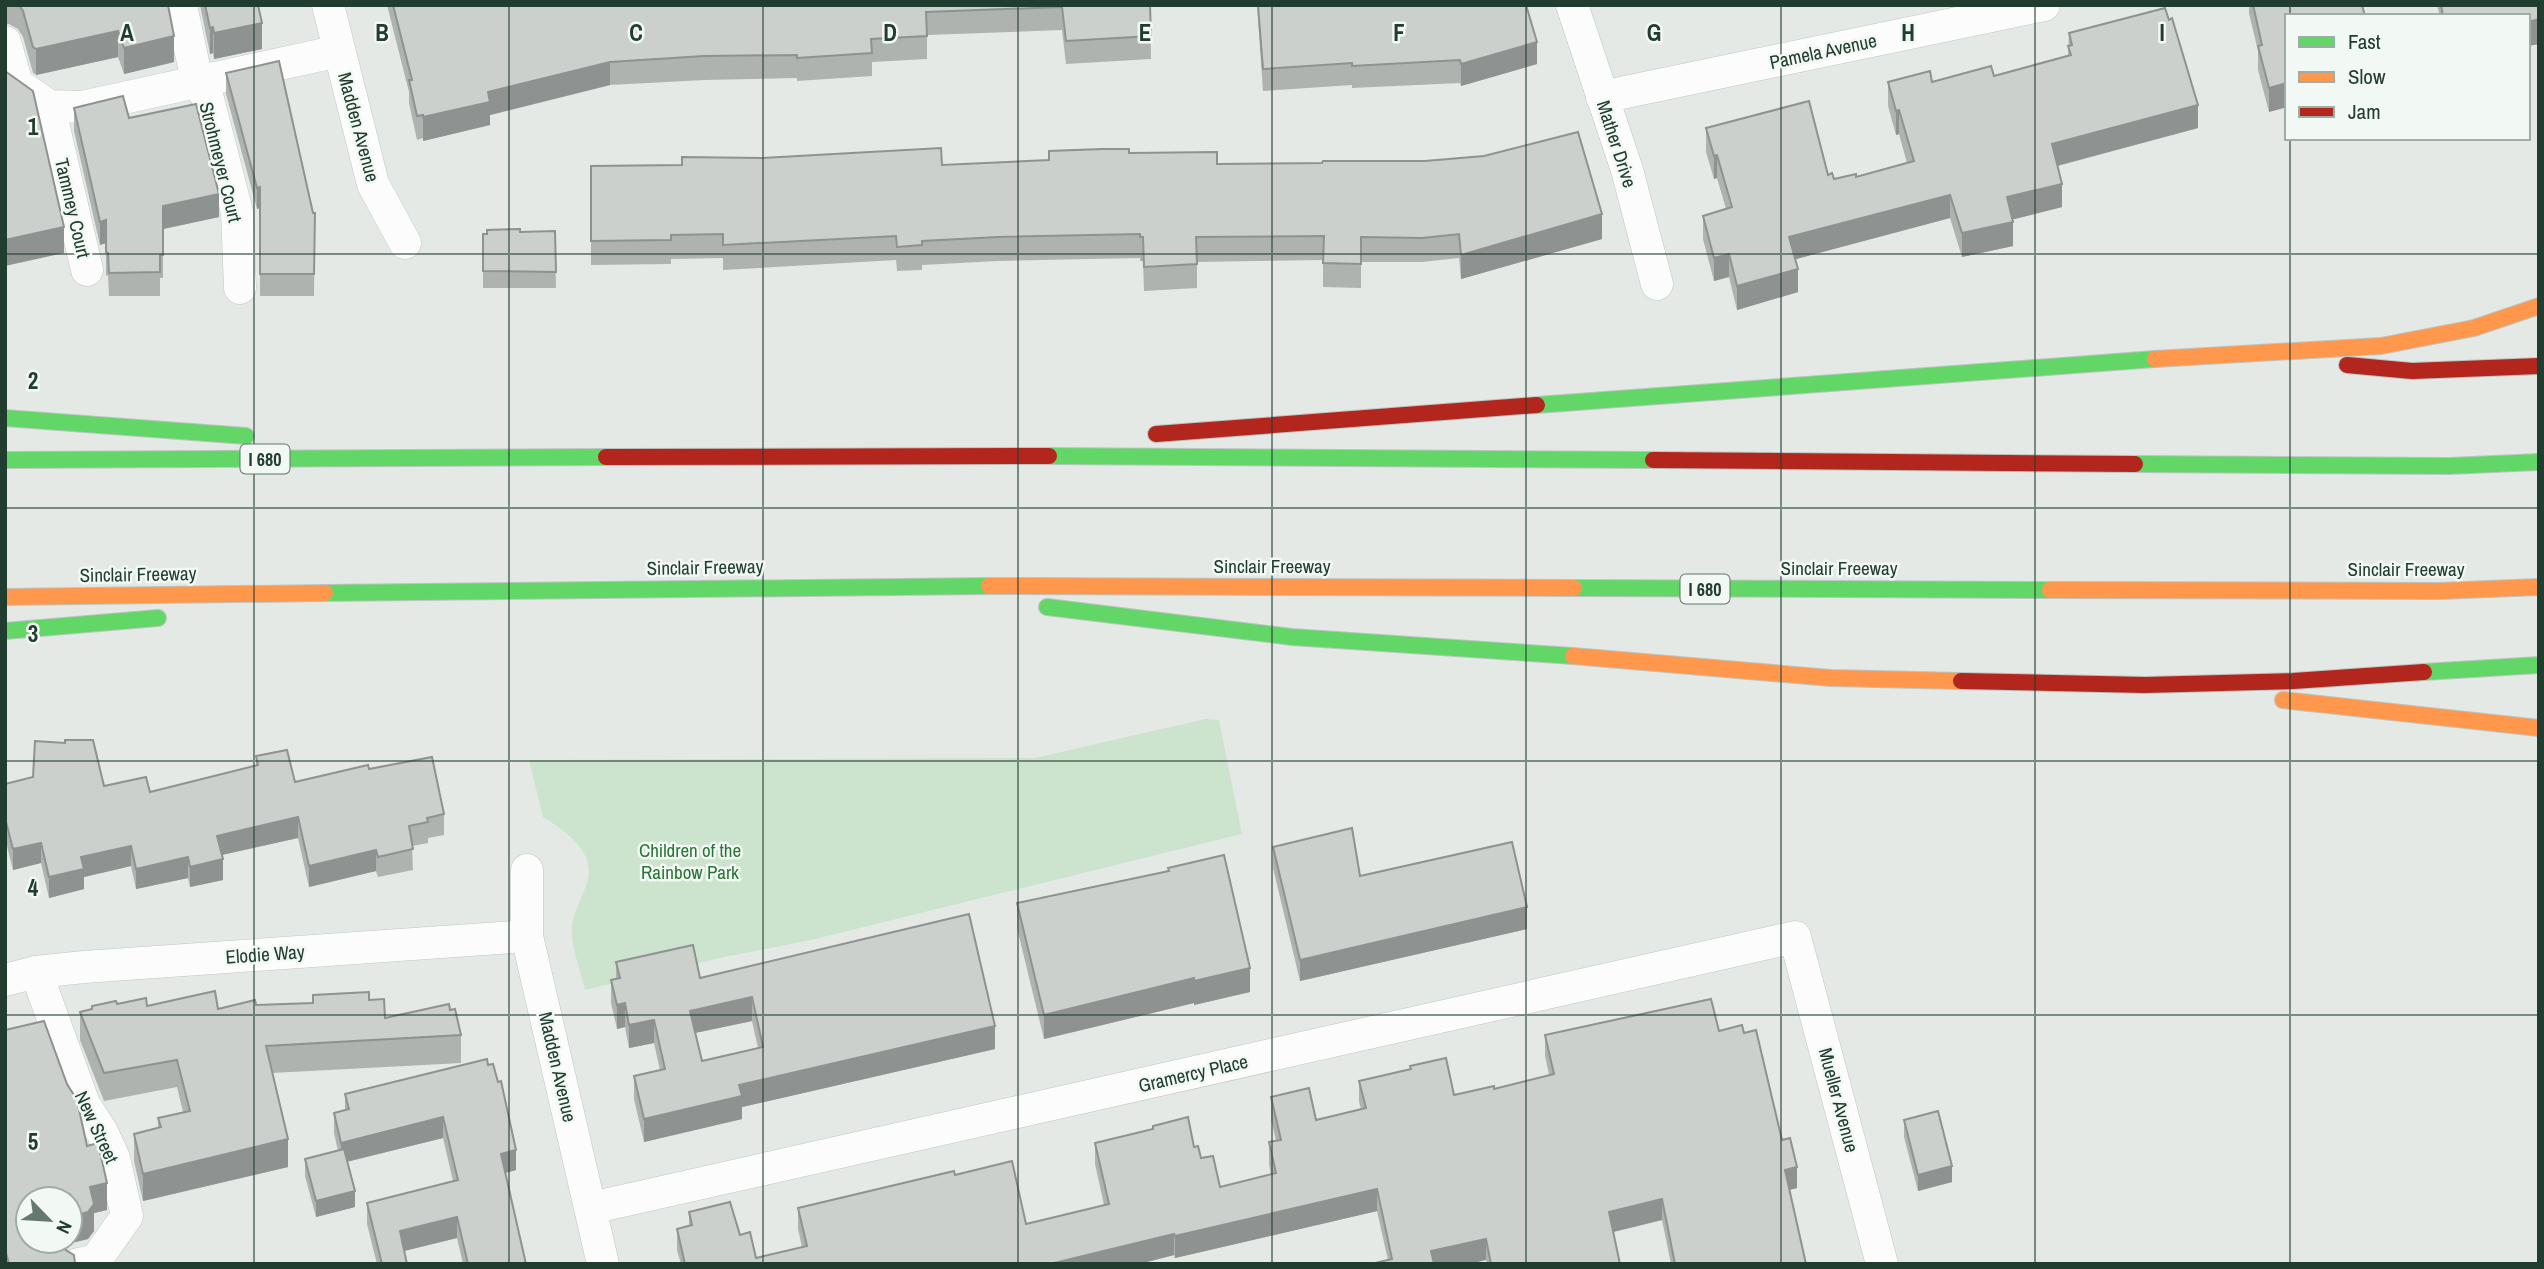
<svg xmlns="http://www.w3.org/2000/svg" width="2544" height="1269" font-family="'Archivo Narrow',sans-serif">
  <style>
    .green { fill: #cce3ce }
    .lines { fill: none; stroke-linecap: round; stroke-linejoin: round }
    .street-casing { stroke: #c1c6c3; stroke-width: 33 }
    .fast-casing { stroke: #bcc5c1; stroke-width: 18 }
    .slow-casing { stroke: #bcc5c1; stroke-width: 18 }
    .jam-casing { stroke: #bcc5c1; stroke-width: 18 }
    .street { stroke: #fbfcfb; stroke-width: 32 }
    .fast { stroke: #63d668; stroke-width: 16 }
    .slow { stroke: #ff974d; stroke-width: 16 }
    .jam { stroke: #b3261e; stroke-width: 16 }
    .wall { fill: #afb3b0; fill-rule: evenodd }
    .shaded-wall { fill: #8e9290 }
    .building { fill: #cbd0cd; stroke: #8e9290; stroke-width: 2; fill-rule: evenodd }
    .grid { fill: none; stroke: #213d2f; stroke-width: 2; stroke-opacity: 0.55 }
    .labels { text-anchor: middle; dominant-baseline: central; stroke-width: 5; stroke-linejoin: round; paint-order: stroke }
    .shield { fill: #f2f8f3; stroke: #60756a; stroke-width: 2 }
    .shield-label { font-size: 18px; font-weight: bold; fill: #213d2f }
    .street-label { font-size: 19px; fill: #213d2f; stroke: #f2f8f3 }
    .park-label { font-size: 19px; fill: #2a7535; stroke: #f2f8f3 }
    .grid-label { font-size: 23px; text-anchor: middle; font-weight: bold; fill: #213d2f; stroke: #f2f8f3; stroke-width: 5; stroke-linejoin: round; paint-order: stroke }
  </style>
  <rect width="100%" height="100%" fill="#e4e9e6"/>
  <path class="green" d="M1205,719L1219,720L1242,834L811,940L720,958L585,990C581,971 570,945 572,926C574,910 584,895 588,879C595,851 563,829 543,817L529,760L1035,758Z"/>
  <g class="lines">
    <g class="street-casing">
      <g id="street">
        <polyline points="181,5 197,81 208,99 237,212 240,288"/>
        <polyline points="328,5 373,184 405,243"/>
        <polyline points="1572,5 1627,170 1657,284"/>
        <polyline points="5,42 17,84 49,106 82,107 339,51"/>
        <polyline points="1602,97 2044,5"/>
        <polyline points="49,106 87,270"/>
        <polyline points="527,870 527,936 603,1264"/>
        <polyline points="36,972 84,1104 102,1132 114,1158 127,1216 96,1260 78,1264"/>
        <polyline points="5,980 36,972 84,967 527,936"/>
        <polyline points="591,1208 1795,937 1882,1264"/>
      </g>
    </g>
    <g class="fast-casing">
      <g id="fast">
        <polyline points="1537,405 2155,359"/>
        <polyline points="5,418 246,436"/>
        <polyline points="1049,456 1653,460"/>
        <polyline points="5,460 606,457"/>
        <polyline points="2135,464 2449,466 2539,462"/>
        <polyline points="1574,588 2050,590"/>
        <polyline points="325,593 989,586"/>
        <polyline points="1047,607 1292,637 1573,656"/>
        <polyline points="5,631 158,618"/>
        <polyline points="2424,672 2539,665"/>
      </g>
    </g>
    <g class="slow-casing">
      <g id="slow">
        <polyline points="2155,359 2381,346 2474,328 2539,306"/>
        <polyline points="989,586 1574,588"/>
        <polyline points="2050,590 2440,591 2539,587"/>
        <polyline points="5,597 325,593"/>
        <polyline points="1573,656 1831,678 1961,681"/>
        <polyline points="2283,700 2539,728"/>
      </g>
    </g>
    <g class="jam-casing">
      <g id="jam">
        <polyline points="2347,365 2412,371 2539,366"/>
        <polyline points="1156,434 1537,405"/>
        <polyline points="606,457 1049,456"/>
        <polyline points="1653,460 2135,464"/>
        <polyline points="1961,681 2145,685 2293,681 2424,672"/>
      </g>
    </g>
    <use href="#street" class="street"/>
    <use href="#fast" class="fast"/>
    <use href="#slow" class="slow"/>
    <use href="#jam" class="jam"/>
  </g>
  <g class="wall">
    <polygon points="5,5 168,5 174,62 124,74 118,57 36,75 33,73 23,37 18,29 9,24 5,24"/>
    <polygon points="200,5 258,5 262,49 214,59 213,53 210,54"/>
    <polygon points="387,5 1150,5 1151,59 1066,64 1062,30 927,35 927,59 872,62 872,76 797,81 797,78 704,80 610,85 490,115 490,125 423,141 423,138 417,140 409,103 409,92"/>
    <polygon points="1257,5 1526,5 1537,64 1461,86 1460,83 1352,88 1352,85 1263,91"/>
    <polygon points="2249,5 2362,5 2287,16 2287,107 2269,112 2258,70 2258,51 2249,13"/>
    <polygon points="2437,5 2539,5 2539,44 2528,46 2528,16 2440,16"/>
    <polygon points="2069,33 2198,128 2058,166 2062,207 2013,219 2013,246 1962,257 1950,218 1795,259 1798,292 1737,310 1729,277 1714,281 1703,239 1703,216 1726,209 1717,178 1714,179 1706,152 1706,128 1828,175 1834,179 1856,177 1907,163 1899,134 1896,135 1888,106 1888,82 1932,82 1994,76 2068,55"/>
    <polygon points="226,73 313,213 315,213 314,296 260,296 260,208 257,209 226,94"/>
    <polygon points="74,108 129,118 219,217 163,229 163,278 160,278 160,296 109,296 108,276 106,275 106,243 100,245 74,131"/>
    <polygon points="1129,153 1217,164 1602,239 1461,279 1459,258 1422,262 1361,262 1361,288 1323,287 1323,260 1197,262 1197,288 1144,291 1143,261 1140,261 1140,258 998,261 922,265 922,270 897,271 896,260 723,270 723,258 671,259 671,264 591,265 591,166 942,165 1049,160"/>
    <polygon points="555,231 556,288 483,288 483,234 520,232"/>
    <polygon points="256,756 295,782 369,769 444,814 444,835 428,838 428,843 412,846 413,870 378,877 376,871 309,887 298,838 222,855 223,880 190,887 188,878 136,889 131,866 84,877 84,889 49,898 41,863 13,870 5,838 5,784 104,786 150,792 256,766"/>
    <polygon points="1273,847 1360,876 1527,929 1300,981 1273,868"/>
    <polygon points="1168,868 1250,992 1194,1005 1194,1003 1044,1039 1017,928 1017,903 1168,871"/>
    <path d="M616,962L700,978L995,1049L742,1107V1119L644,1142L634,1099V1076L660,1070L654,1043L629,1048L625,1027L617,1029L611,1003V980L616,979ZM752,1021L758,1048L702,1061L695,1033Z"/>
    <polygon points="369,1000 385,1018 450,1010 461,1035 461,1063 272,1073 288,1167 143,1201 134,1161 134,1134 158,1128 158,1118 183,1112 177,1087 104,1101 80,1040 80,1012 117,1004 218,1009 256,1005"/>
    <polygon points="5,1030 87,1146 107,1210 94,1213 94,1231 88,1239 67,1244 66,1251 75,1264 5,1264"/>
    <polygon points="1719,1031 1782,1140 1797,1188 1789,1190 1806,1264 1671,1264 1662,1220 1613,1232 1620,1264 1487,1264 1486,1260 1388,1260 1377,1211 1175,1258 1174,1255 1139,1264 681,1264 677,1250 677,1229 689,1226 689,1212 740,1235 756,1258 802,1247 798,1229 798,1208 955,1175 1026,1224 1104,1205 1095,1164 1095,1143 1153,1129 1153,1126 1194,1147 1201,1158 1220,1187 1271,1175 1269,1164 1269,1142 1276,1141 1271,1119 1271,1097 1316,1120 1361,1109 1359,1102 1359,1081 1410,1069 1410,1066 1454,1095 1494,1089 1549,1075 1545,1056 1545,1035"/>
    <polygon points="487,1059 516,1170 505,1173 526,1264 463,1264 457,1238 404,1251 407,1264 377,1264 367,1224 367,1203 453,1181 443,1138 347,1162 355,1207 316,1217 305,1176 305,1159 338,1151 334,1133 334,1113 345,1110 345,1094"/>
    <polygon points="1904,1120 1952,1182 1918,1191 1904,1137"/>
  </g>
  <g class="shaded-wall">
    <polygon points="2539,19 2539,44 2528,46 2528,22"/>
    <polygon points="262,23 262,49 214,59 214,33"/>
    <polygon points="213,27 213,53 210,54 210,28"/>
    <polygon points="118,31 118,57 36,75 36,49"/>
    <polygon points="174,36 174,62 124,74 124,48"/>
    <polygon points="1537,42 1537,64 1461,86 1461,64"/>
    <polygon points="610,62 610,85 490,115 490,125 423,141 423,117 488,92"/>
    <polygon points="2287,83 2287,107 2269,112 2269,88"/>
    <polygon points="2198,105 2198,128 2052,167 2052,144"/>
    <polygon points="1899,110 1899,134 1896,135 1896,111"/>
    <polygon points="1717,155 1717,178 1714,179 1714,156"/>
    <polygon points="2062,184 2062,207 2007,221 2007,197"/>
    <polygon points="260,187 260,208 257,209 257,188"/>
    <polygon points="219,194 219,217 163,229 163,206"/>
    <polygon points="1950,195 1950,218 1789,261 1789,237"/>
    <polygon points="1602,214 1602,239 1461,279 1461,255"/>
    <polygon points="106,220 106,243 100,245 100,222"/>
    <polygon points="2013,222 2013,246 1962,257 1962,233"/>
    <polygon points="64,227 64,253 5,266 5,240"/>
    <polygon points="1729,254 1729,277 1714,281 1714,258"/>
    <polygon points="1798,269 1798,292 1737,310 1737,286"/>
    <polygon points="298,817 298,838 217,856 217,836"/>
    <polygon points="41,843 41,863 13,870 13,849"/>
    <polygon points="131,846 131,866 84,877 84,889 49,898 49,877 81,857"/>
    <polygon points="376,850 376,871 309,887 309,866"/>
    <polygon points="188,857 188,878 136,889 136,869"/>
    <polygon points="223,859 223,880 190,887 190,867"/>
    <polygon points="1527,907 1527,929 1300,981 1300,960"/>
    <polygon points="1250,968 1250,992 1194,1005 1194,981"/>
    <polygon points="1194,978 1194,1003 1044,1039 1044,1015"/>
    <polygon points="752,997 752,1021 690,1034 690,1011"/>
    <polygon points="625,1003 625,1027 617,1029 617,1005"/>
    <polygon points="654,1020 654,1043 629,1048 629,1025"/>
    <polygon points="995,1026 995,1049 742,1107 742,1119 644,1142 644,1119 739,1085"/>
    <polygon points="443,1117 443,1138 341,1163 341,1143"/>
    <polygon points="288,1139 288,1167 143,1201 143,1174"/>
    <polygon points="516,1150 516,1170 501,1174 501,1154"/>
    <polygon points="1952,1166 1952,1182 1918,1191 1918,1175"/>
    <polygon points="1797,1167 1797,1188 1785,1191 1785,1170"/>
    <polygon points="107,1183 107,1210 94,1213 94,1231 88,1239 67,1244 67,1250 60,1259 60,1241 70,1241 70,1217 90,1187"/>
    <polygon points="1377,1189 1377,1211 1175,1258 1175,1236"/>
    <polygon points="355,1191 355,1207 316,1217 316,1201"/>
    <polygon points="1662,1199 1662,1220 1609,1233 1609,1212"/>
    <polygon points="457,1217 457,1238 400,1252 400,1231"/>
    <polygon points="1174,1234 1174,1255 1139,1264 1050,1264"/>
    <polygon points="1486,1239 1486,1260 1470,1264 1431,1264 1431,1251"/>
  </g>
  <g class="building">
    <polygon points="19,5 168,5 174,36 124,48 118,31 36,49 33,47 23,11"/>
    <polygon points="205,5 258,5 262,23 214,33 213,27 210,28"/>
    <polygon points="393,5 1150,5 1151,36 1066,41 1062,7 926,12 927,36 871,39 872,53 797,58 797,55 704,56 610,62 488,92 490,102 423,117 423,115 417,116 409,80 412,80"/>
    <polygon points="1258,5 1526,5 1537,42 1461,64 1460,60 1352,66 1352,63 1263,69"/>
    <polygon points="2253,5 2362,5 2365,16 2287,16 2287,83 2269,88 2258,46 2262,45"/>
    <polygon points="2441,5 2539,5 2539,19 2528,22 2528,16 2443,16"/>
    <polygon points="2165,8 2169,20 2172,18 2198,105 2052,144 2062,184 2007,197 2013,222 1962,233 1950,195 1789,237 1798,269 1737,286 1729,254 1714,258 1703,216 1732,207 1717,155 1714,156 1706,128 1809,101 1828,175 1832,173 1834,179 1856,174 1856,177 1914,161 1899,110 1896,111 1888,82 1930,71 1932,82 1991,66 1994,76 2071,55 2068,46 2072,45 2069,33"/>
    <polygon points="279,61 313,213 315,213 314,274 260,274 260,187 257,188 226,73"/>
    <polygon points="5,71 33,91 64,227 5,240"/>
    <polygon points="123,96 129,118 196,104 219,194 163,206 163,255 160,255 160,272 109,273 108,253 106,252 106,220 100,222 74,108"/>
    <polygon points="1578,132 1602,214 1461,255 1459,234 1422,238 1361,237 1361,264 1323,263 1324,236 1196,237 1197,264 1144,267 1143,237 1140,237 1140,234 998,237 922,241 922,245 897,247 896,236 723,245 723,234 671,235 671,240 591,241 591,166 682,165 682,157 761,158 941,148 942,165 1049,160 1049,151 1103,149 1129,149 1129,153 1217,152 1217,164 1322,163 1323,161 1425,161 1484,156"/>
    <polygon points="520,229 520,232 555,231 556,272 483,271 483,234 487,234 487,230"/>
    <polygon points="65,740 93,740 104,786 146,777 150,792 258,765 256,756 287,750 295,782 368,765 369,769 432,757 444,814 427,818 428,822 409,826 413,849 378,857 376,850 309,866 298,817 217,836 223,859 190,867 188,857 136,869 131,846 81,857 84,869 49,877 41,843 13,849 5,818 5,784 33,777 35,741 65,743"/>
    <polygon points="1352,828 1360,876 1512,842 1527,907 1300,960 1273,847"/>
    <polygon points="1224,855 1250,968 1194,981 1194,978 1044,1015 1017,903 1169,871 1168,868"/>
    <path d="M969,914L995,1026L739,1085L742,1096L644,1119L634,1076L665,1069L654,1020L629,1025L625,1003L617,1005L611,980L620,978L616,962L693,945L700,978ZM752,997L763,1047L702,1061L690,1011Z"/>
    <polygon points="215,991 218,1009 255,1000 256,1005 313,1003 313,995 369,992 369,1000 384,999 385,1018 449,1004 450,1010 455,1009 461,1035 266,1046 288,1139 143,1174 134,1134 161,1127 158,1118 190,1111 177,1060 104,1073 80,1012 92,1009 92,1006 116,1001 117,1004 146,998 147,1006"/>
    <polygon points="1711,999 1719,1031 1742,1025 1744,1033 1756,1030 1782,1140 1790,1138 1797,1167 1785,1170 1806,1264 1675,1264 1662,1199 1609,1212 1620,1264 1491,1264 1486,1239 1431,1251 1434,1264 1371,1264 1392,1259 1377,1189 1175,1236 1174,1234 1050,1264 685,1264 677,1229 692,1225 689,1212 730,1202 740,1235 750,1232 756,1258 807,1246 798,1208 954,1171 955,1175 1012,1161 1026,1224 1109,1204 1095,1143 1153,1129 1153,1126 1188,1117 1194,1147 1198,1146 1201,1158 1213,1156 1220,1187 1276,1173 1269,1142 1281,1140 1271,1097 1309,1088 1316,1120 1366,1108 1359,1081 1411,1069 1410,1066 1446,1058 1454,1095 1494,1086 1494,1089 1554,1074 1545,1035"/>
    <polygon points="44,1021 67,1084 77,1100 87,1146 98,1143 107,1183 90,1187 94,1204 88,1212 70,1217 70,1199 28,1199 28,1241 60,1241 64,1249 74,1255 75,1264 9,1264 5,1249 5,1030"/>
    <polygon points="487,1059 488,1065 493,1064 498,1082 501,1081 516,1150 501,1154 526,1264 468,1264 457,1217 400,1231 407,1264 382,1264 367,1203 458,1180 443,1117 341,1143 334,1113 349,1109 345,1094"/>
    <polygon points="1938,1111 1952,1166 1918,1175 1904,1120"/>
    <polygon points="344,1149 355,1191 316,1201 305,1159"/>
  </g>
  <path class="grid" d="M254,5V1264M509,5V1264M763,5V1264M1018,5V1264M1272,5V1264M1526,5V1264M1781,5V1264M2035,5V1264M2290,5V16M2290,138V1264M5,254H2539M5,508H2539M5,761H2539M5,1015H2539"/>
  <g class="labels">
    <g class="shield">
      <rect x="240.5" y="444.5" width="49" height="29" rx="5"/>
      <rect x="1680.5" y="574.5" width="49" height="29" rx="5"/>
    </g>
    <g class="shield-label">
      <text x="265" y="459">I 680</text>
      <text x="1705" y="589">I 680</text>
    </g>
    <g class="street-label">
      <text transform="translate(1823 51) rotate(-12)">Pamela Avenue</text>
      <text transform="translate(359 127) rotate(75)">Madden Avenue</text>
      <text transform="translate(1617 144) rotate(72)">Mather Drive</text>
      <text transform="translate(221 162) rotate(76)">Strohmeyer Court</text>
      <text transform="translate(73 208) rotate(77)">Tammey Court</text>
      <text x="1272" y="566">Sinclair Freeway</text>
      <text transform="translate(705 567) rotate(-1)">Sinclair Freeway</text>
      <text x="1839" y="568">Sinclair Freeway</text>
      <text x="2406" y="569">Sinclair Freeway</text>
      <text transform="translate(138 574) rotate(-1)">Sinclair Freeway</text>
      <text transform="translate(265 954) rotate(-4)">Elodie Way</text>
      <text transform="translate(558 1067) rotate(77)">Madden Avenue</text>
      <text transform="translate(1193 1073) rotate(-13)">Gramercy Place</text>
      <text transform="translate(1839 1100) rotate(75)">Mueller Avenue</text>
      <text transform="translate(97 1127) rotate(65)">New Street</text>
    </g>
    <g class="park-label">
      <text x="690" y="850">Children of the<tspan x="690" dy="22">Rainbow Park</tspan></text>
    </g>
  </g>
  <g class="grid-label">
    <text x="127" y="41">A</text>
    <text x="382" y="41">B</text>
    <text x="636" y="41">C</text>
    <text x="890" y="41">D</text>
    <text x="1145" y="41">E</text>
    <text x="1399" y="41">F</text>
    <text x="1654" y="41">G</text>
    <text x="1908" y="41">H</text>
    <text x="2162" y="41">I</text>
    <text x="33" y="135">1</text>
    <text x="33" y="389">2</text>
    <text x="33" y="642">3</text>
    <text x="33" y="896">4</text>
    <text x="33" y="1150">5</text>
  </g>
  <rect width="2544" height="1269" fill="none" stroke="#213d2f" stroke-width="14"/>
  <rect x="2285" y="14" width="245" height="126" fill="#f2f8f3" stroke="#9eada5" stroke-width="2"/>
  <rect x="2299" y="37" width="35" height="10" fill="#63d668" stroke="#9eada5" stroke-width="2"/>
  <text x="2348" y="49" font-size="21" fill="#213d2f">Fast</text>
  <rect x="2299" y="72" width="35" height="10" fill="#ff974d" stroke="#9eada5" stroke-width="2"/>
  <text x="2348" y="84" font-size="21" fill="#213d2f">Slow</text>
  <rect x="2299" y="107" width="35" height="10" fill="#b3261e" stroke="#9eada5" stroke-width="2"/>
  <text x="2348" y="119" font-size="21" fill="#213d2f">Jam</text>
  <g transform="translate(49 1220) rotate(115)"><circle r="33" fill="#f2f8f3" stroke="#9eada5" stroke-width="2"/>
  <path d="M0-5L12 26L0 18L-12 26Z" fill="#65796f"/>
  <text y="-10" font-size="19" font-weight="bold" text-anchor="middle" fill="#213d2f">N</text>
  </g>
</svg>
